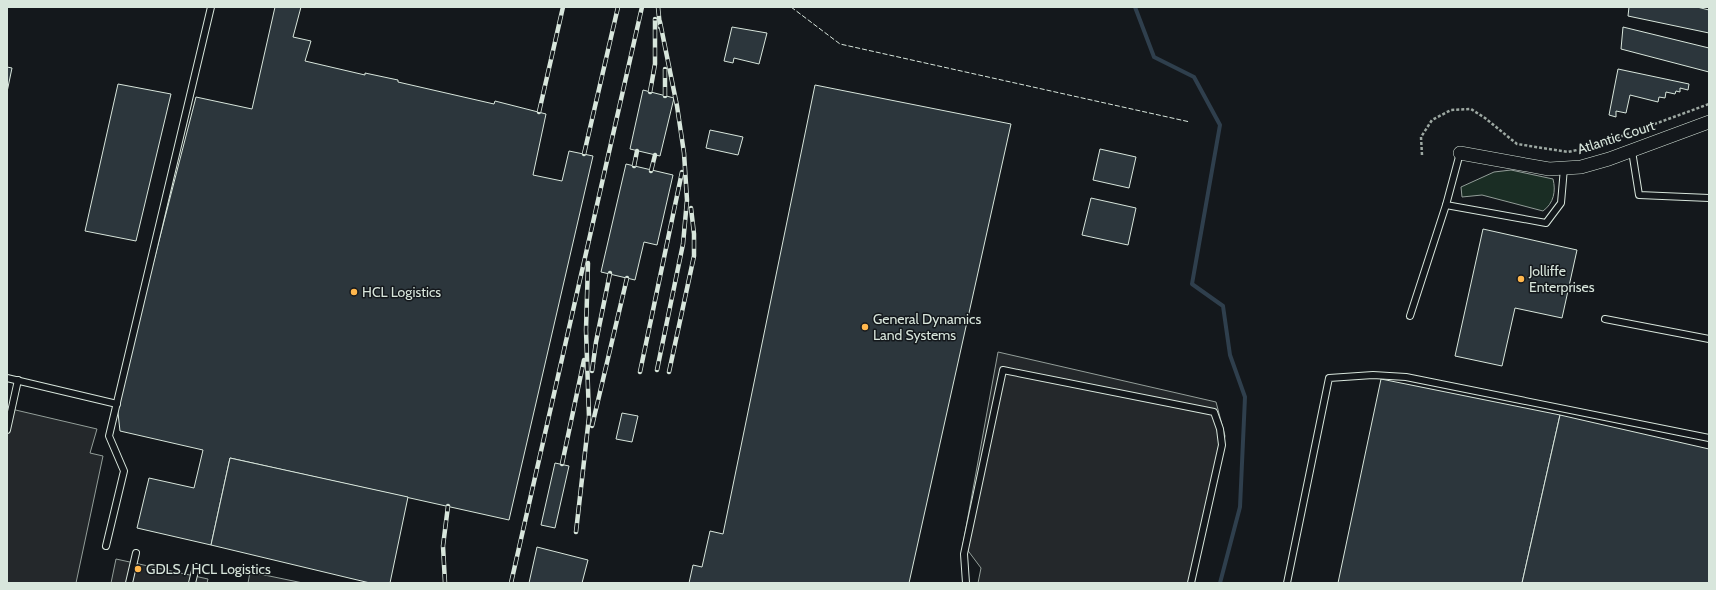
<svg xmlns="http://www.w3.org/2000/svg" width="1716" height="590" font-family="Cabin,sans-serif">
  <style>
    .green { fill: #1a2d24; stroke: #939e99 }
    .parking { fill: #24282b; stroke: #939e99 }
    .lines { fill: none; stroke-linecap: round; stroke-linejoin: round }
    .stream { stroke: #2f3f4d; stroke-width: 4 }
    .building { fill: #2c363c; stroke: #d8e6dc }
    .lane-casing { stroke: #d8e6dc; stroke-width: 8 }
    .street-casing { stroke: #d8e6dc; stroke-width: 14 }
    .path { stroke: #9da8a2; stroke-width: 2.5; stroke-dasharray: 3 2; stroke-linecap: butt }
    .lane { stroke: #14181c; stroke-width: 6 }
    .street { stroke: #14181c; stroke-width: 13 }
    .rail-casing { stroke: #d8e6dc; stroke-width: 4.5 }
    .rail { stroke: #14181c; stroke-width: 3; stroke-dasharray: 9; stroke-linecap: butt }
    .fence { stroke: #d8e6dc; stroke-width: 1; stroke-dasharray: 5 2; stroke-linecap: butt }
    .poi-dot { fill: #ffb74d; stroke: #14181c; stroke-width: 1.5 }
    .labels { text-anchor: middle; dominant-baseline: central; stroke-width: 3; stroke-linejoin: round; paint-order: stroke }
    .street-label { font-size: 14px; fill: #d8e6dc; stroke: #14181c }
    .poi-label { font-size: 14px; fill: #d8e6dc; stroke: #14181c; text-anchor: start }
  </style>
  <rect width="100%" height="100%" fill="#14181c"/>
  <path class="green" d="M1511,170L1553,179C1556,191 1554,203 1543,211L1482,195L1462,197L1461,187L1494,172Z"/>
  <g class="parking">
    <polygon points="998,352 1216,402 1225,436 1194,583 978,583 981,568 963,544"/>
    <polygon points="7,408 97,429 90,453 103,456 76,583 7,583"/>
    <polygon points="116,559 208,579 207,583 111,583"/>
    <polygon points="250,572 303,583 248,583"/>
  </g>
  <g class="lines">
    <polyline class="stream" points="1135,7 1154,57 1194,77 1220,125 1192,284 1223,306 1230,355 1245,397 1240,507 1220,583"/>
  </g>
  <g class="building">
    <polygon points="275,7 301,7 293,37 311,41 305,61 365,75 365,73 398,80 398,82 494,104 495,101 546,114 533,175 562,181 569,151 593,156 509,520 230,458 211,545 137,528 149,478 194,488 203,450 120,431 117,404 196,97 252,109"/>
    <polygon points="1629,7 1697,7 1709,10 1709,33 1628,16"/>
    <polygon points="732,27 767,33 759,64 734,58 733,63 724,61"/>
    <polygon points="1623,27 1709,48 1709,72 1621,49"/>
    <polygon points="7,67 12,68 7,92"/>
    <polygon points="1618,69 1689,84 1688,90 1680,88 1680,92 1676,91 1675,94 1666,92 1665,98 1659,97 1658,102 1630,95 1626,113 1616,111 1616,117 1609,115"/>
    <polygon points="118,84 171,94 136,241 85,231"/>
    <polygon points="815,85 1011,124 909,583 689,583 693,565 702,567 710,531 723,534"/>
    <polygon points="643,90 674,98 660,156 630,149"/>
    <polygon points="710,130 743,137 738,155 706,148"/>
    <polygon points="1100,149 1136,157 1129,188 1093,180"/>
    <polygon points="626,164 673,175 657,245 644,242 635,280 601,272"/>
    <polygon points="1091,198 1136,208 1128,245 1082,235"/>
    <polygon points="1483,229 1577,250 1562,318 1515,308 1502,366 1455,356"/>
    <polygon points="1381,379 1560,415 1522,583 1338,583"/>
    <polygon points="622,413 638,416 632,442 616,439"/>
    <polygon points="1560,415 1709,449 1709,583 1522,583"/>
    <polygon points="230,458 408,497 390,583 370,583 211,545"/>
    <polygon points="555,463 569,466 555,528 541,525"/>
    <polygon points="537,547 588,560 582,583 529,583"/>
  </g>
  <g class="lines">
    <g class="lane-casing">
      <g id="lane">
        <polyline points="1632,151 1639,195 1709,198"/>
        <polyline points="1446,205 1546,223 1561,203 1564,168"/>
        <polyline points="1410,316 1446,205 1460,153"/>
        <polyline points="1605,319 1709,339"/>
        <polyline points="7,378 117,404"/>
        <polyline points="7,430 18,380"/>
        <polyline points="106,546 124,471 109,436 211,7"/>
        <polyline points="129,583 136,553"/>
        <polyline points="192,583 196,567"/>
        <polyline points="966,583 964,554 1003,370 1214,412 1220,429 1222,445 1191,583"/>
        <polyline points="1287,583 1329,378 1373,375 1406,377 1709,438"/>
      </g>
    </g>
    <g class="street-casing">
      <polyline id="street" points="1460,153 1549,169 1581,167 1609,159 1709,122"/>
    </g>
    <polyline class="path" points="1422,155 1421,137 1432,120 1451,110 1471,109 1485,118 1517,144 1568,152 1595,146 1709,104"/>
    <use href="#lane" class="lane"/>
    <use href="#street" class="street"/>
    <g class="rail-casing">
      <g id="rail">
        <polyline points="658,7 660,27"/>
        <polyline points="650,92 655,64 655,19"/>
        <polyline points="665,96 665,69"/>
        <polyline points="539,112 563,7"/>
        <polyline points="584,154 618,7"/>
        <polyline points="634,166 637,151"/>
        <polyline points="651,171 655,155"/>
        <polyline points="657,370 683,244 687,200 684,153 677,106 660,22"/>
        <polyline points="592,371 596,342 610,273"/>
        <polyline points="640,372 682,172"/>
        <polyline points="669,372 694,256 694,234 691,208"/>
        <polyline points="592,426 627,278"/>
        <polyline points="562,464 584,360"/>
        <polyline points="576,532 589,417 586,330 588,263"/>
        <polyline points="445,583 443,546 448,506"/>
        <polyline points="511,583 642,7"/>
      </g>
    </g>
    <use href="#rail" class="rail"/>
    <polyline class="fence" points="791,7 840,44 1190,122"/>
  </g>
  <g class="poi-dot">
    <circle cx="1521" cy="279" r="4"/>
    <circle cx="354" cy="292" r="4"/>
    <circle cx="865" cy="327" r="4"/>
    <circle cx="138" cy="569" r="4"/>
  </g>
  <g class="labels">
    <g class="street-label">
      <text transform="translate(1616 137) rotate(-18)">Atlantic Court</text>
    </g>
    <g class="poi-label">
      <text x="1529" y="271">Jolliffe<tspan x="1529" dy="16">Enterprises</tspan></text>
      <text x="362" y="292">HCL Logistics</text>
      <text x="873" y="319">General Dynamics<tspan x="873" dy="16">Land Systems</tspan></text>
      <text x="146" y="569">GDLS / HCL Logistics</text>
    </g>
  </g>
  <rect width="1716" height="590" fill="none" stroke="#d8e6dc" stroke-width="16"/>
</svg>
